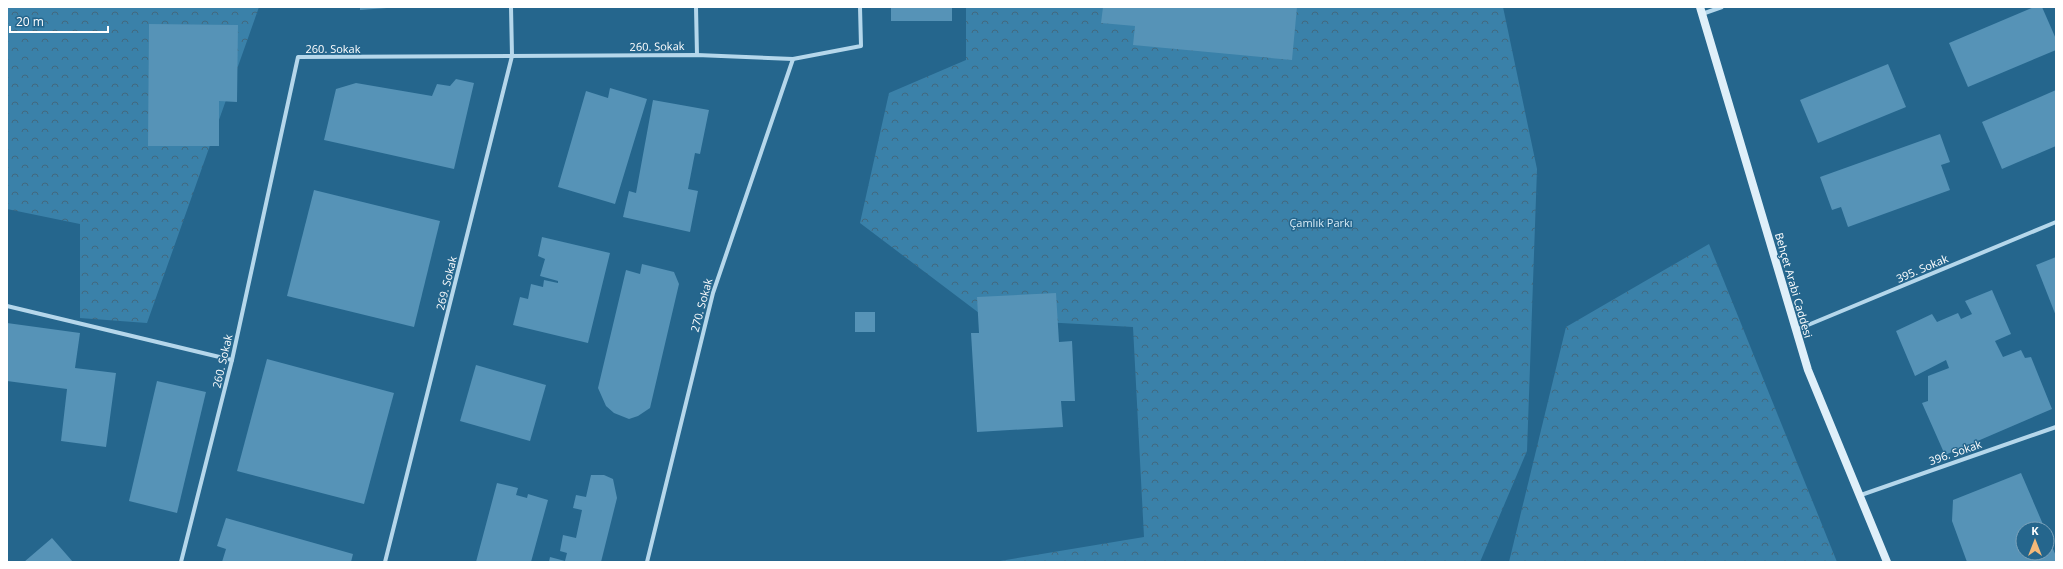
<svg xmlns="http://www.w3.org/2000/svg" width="2063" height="569" font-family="'Open Sans',sans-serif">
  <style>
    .forest { fill: url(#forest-crowns) }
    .building { fill: #5693b7 }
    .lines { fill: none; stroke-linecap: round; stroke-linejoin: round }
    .street { stroke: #b5d7eb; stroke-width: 4 }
    .secondary { stroke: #dfeff9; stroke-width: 8 }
    .labels { text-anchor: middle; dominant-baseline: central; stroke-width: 3; stroke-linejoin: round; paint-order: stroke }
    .street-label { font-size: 11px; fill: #fff; stroke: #25668d }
    .park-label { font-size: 11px; fill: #d9edf8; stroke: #25668d }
  </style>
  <defs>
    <pattern id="forest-crowns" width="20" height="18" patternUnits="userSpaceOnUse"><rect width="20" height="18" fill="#3a81a9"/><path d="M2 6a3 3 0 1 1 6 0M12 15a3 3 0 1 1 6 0" fill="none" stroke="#42697f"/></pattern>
  </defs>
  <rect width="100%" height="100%" fill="#25668d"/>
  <g class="forest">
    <polygon points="7,7 259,7 147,323 80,318 80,224 7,209"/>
    <polygon points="966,7 1503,7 1537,169 1527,451 1480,562 994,562 1144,537 1133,327 987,319 860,223 889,93 966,60"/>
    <polygon points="1709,244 1837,562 1509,562 1566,327"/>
  </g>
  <g class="building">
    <polygon points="360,7 387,7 387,8 360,10"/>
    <rect x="891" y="7" width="61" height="14"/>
    <polygon points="1103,7 1297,7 1292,60 1133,45 1135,26 1101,23"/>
    <polygon points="2034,7 2042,7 2056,39 2056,50 1968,87 1949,43"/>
    <polygon points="149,24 238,25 237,102 219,101 219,146 148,146"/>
    <polygon points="1888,64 1906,107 1818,143 1800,100"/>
    <polygon points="456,79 474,83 454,169 324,140 336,89 356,83 432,96 437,84 450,86"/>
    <polygon points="610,88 647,99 615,204 558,187 586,91 608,98"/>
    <polygon points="2056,90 2056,146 2002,169 1982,122"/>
    <polygon points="653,100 709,110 700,154 695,153 688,189 698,191 690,232 623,217 629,191 636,193"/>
    <polygon points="1940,134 1950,162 1941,165 1950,190 1848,227 1841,207 1832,210 1820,177"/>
    <polygon points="314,190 440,221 414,327 287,296"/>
    <polygon points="542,237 610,253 588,343 513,325 520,297 528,299 531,284 543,287 544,280 558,283 558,281 540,276 545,259 538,256"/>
    <polygon points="2056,257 2056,316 2036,265"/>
    <polygon points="642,264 674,272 679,284 650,408 638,416 629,419 614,413 606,406 598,388 626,270 640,274"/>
    <polygon points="1992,290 2011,334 1995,341 2003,357 2021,350 2025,358 2031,357 2052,409 1945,455 1922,403 1928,401 1928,376 1949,368 1946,360 1915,376 1896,331 1932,314 1937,322 1958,313 1961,319 1972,314 1965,301"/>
    <polygon points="1056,293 1059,342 1072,341 1075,401 1061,401 1063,427 977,432 971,333 979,333 977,297"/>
    <rect x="855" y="312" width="20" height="20"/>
    <polygon points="7,323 80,333 75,368 116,373 106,447 61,441 67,389 7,381"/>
    <polygon points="267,359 394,393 364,504 237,471"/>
    <polygon points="476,365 546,385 530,441 460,421"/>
    <polygon points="157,381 206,392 177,513 129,501"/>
    <polygon points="2021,473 2045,529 2023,529 2023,553 2047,553 2047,535 2056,556 2056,562 1967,562 1952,521 1953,500"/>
    <polygon points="591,475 604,475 613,479 617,498 601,562 549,562 550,557 565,561 567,553 560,551 563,535 576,538 582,510 573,508 576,495 586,497"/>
    <polygon points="497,483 518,488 516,495 527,498 528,494 548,500 531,562 476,562"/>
    <polygon points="226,518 353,554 351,562 222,562 226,549 217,546"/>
    <polygon points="52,538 73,562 24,562"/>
  </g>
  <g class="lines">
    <g class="street">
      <polyline points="696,7 697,55"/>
      <polyline points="1702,14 1722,7"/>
      <polyline points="7,306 232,360"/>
      <polyline points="1796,330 2056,222"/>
      <polyline points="1861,495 2056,427"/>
      <polyline points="181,562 232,360 298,57 697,55 793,59 861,46 860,7"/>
      <polyline points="385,562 512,56 511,7"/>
      <polyline points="647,562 713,293 793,59"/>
    </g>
    <polyline class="secondary" points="1700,7 1808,370 1887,562"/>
  </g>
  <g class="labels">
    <g class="street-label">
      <text transform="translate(657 46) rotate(-1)">260. Sokak</text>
      <text x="333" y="48">260. Sokak</text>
      <text transform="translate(1922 268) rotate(-23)">395. Sokak</text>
      <text transform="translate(446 283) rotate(-76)">269. Sokak</text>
      <text transform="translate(1794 285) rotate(74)">Behçet Arabi Caddesi</text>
      <text transform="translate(701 305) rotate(-75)">270. Sokak</text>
      <text transform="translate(222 361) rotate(-77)">260. Sokak</text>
      <text transform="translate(1955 452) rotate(-19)">396. Sokak</text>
    </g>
    <g class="park-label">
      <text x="1321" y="222">Çamlık Parkı</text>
    </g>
  </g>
  <rect width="2063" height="569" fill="none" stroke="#ffffff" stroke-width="16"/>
  <g transform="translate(2035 541)"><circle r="19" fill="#25668d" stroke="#7ca3bb"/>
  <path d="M0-3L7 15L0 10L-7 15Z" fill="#f4b979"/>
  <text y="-6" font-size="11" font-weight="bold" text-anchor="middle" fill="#ffffff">K</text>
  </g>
  <path d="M10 26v6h98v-6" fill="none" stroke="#ffffff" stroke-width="2"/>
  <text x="16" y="26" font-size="12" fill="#ffffff" stroke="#25668d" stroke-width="3" paint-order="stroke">20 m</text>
</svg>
